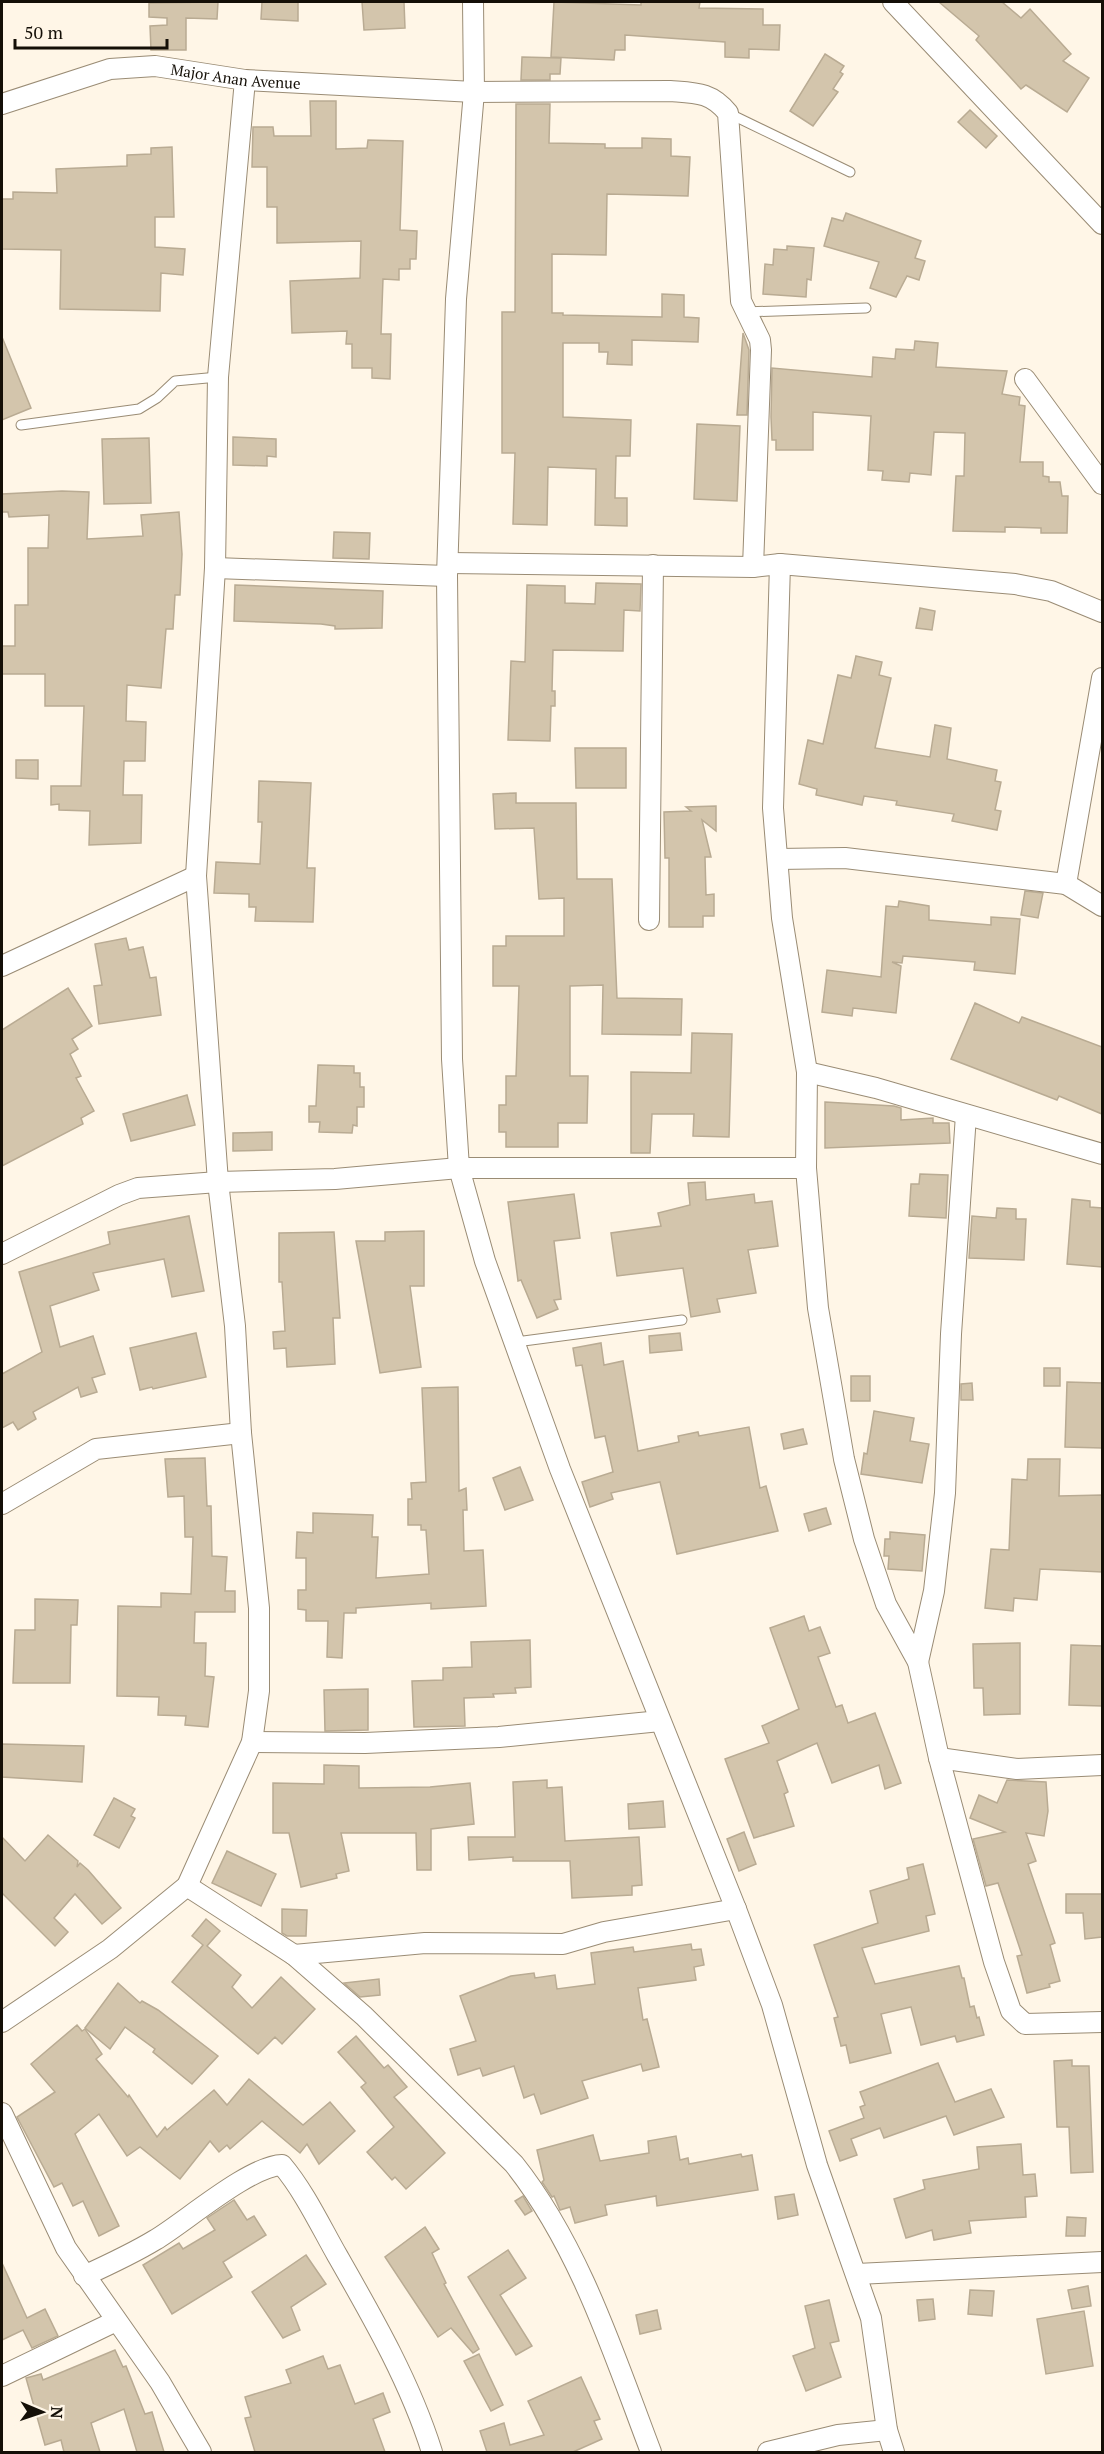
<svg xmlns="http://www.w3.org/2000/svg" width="1104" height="2454" font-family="'PT Serif',serif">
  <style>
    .building { fill: #d3c5ac; stroke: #b9ab93; stroke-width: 1.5 }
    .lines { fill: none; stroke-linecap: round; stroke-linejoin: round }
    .lane-casing { stroke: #9a8c75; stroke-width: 11 }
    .street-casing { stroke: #9a8c75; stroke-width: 22 }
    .lane { stroke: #fff; stroke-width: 9 }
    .street { stroke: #fff; stroke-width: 20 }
    .labels { text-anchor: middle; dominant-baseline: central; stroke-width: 4.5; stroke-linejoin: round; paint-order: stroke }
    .street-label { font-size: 15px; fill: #140f07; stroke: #fff6e7 }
  </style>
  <rect width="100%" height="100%" fill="#fff6e7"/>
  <g class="building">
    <polygon points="218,2 217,19 186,18 186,50 151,50 150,26 167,25 167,18 149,17 149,3"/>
    <polygon points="262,2 298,2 298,21 261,19"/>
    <polygon points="362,2 404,2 405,28 364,30"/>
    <polygon points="554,2 641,5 641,2 700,2 699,8 763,9 763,25 780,25 779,50 749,49 749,58 725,57 725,42 625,35 625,50 615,50 614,60 551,57"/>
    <polygon points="939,2 1002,2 1021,18 1030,9 1071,54 1063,61 1089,78 1067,112 1026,85 1021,89 976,40 979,36"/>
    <polygon points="825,54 844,66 840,72 843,74 833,89 838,92 813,126 790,111"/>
    <polygon points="522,57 561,58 560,74 550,74 550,80 521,80"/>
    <polygon points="310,101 336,101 336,149 367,148 368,140 403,141 400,230 417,231 416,259 410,259 410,269 399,269 399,280 383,279 381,334 391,334 390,379 372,378 372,368 352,368 352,344 346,344 347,331 292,333 290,281 360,278 361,241 277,243 277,207 267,207 267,167 252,167 253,127 273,127 274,136 311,136"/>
    <polygon points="516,104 550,104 549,143 605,144 605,148 642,148 642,138 671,139 671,156 690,157 688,196 607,194 606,255 552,254 552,313 563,313 563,315 662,317 662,294 684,295 684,317 699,318 698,342 632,340 632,365 607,364 608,352 599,352 599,343 563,343 563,417 631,420 630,456 616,456 615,498 627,498 627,526 595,525 596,469 548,467 547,525 513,524 515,453 502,453 502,312 515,312"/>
    <polygon points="970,110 997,136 986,148 958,122"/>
    <polygon points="172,147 174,217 155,217 155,247 185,249 183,275 161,273 160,311 60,309 61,250 2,249 2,199 13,199 13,192 57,193 56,169 127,166 127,155 151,154 151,148"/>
    <polygon points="846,213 921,241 915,258 925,261 919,280 907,276 896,297 870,288 879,262 824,246 832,218 843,221"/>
    <polygon points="787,246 814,248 811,280 807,279 806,297 763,294 765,264 773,265 774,249 787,250"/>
    <polygon points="743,333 749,350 747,415 737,415"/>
    <polygon points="2,337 31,408 2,420"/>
    <polygon points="915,341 938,343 936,367 1007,371 1002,394 1020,397 1019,405 1025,406 1020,462 1043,462 1043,476 1049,477 1049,482 1060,482 1062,496 1068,496 1067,533 1041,533 1041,528 1005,527 1005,532 953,531 956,476 964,476 965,433 934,432 931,475 910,473 909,482 882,480 883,471 868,470 871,416 813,412 813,450 776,450 776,440 772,440 771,417 772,368 872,377 873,357 895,359 896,349 914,350"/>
    <polygon points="697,424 740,426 737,501 694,499"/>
    <polygon points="233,437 276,439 276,457 267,456 267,466 233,465"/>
    <polygon points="149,438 151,503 104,504 102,439"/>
    <polygon points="62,491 89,492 87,539 143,536 141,515 179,512 182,554 180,595 175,595 173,629 166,629 161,688 127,685 126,721 146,722 145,761 124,761 123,795 142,795 141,843 89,845 90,811 59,810 59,804 51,805 51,786 81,786 84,706 45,706 45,674 2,674 2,646 15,646 15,605 28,605 28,548 48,548 49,515 9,517 8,512 2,512 2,494"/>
    <polygon points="334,532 370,533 369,559 333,558"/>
    <polygon points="596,583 641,584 640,611 624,610 623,651 553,650 552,691 555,691 555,706 551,706 550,741 508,740 511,661 525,662 527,585 565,586 565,603 595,604"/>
    <polygon points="235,585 383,591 382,628 335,629 335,626 321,624 234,621"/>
    <polygon points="920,608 935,611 932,630 916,628"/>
    <polygon points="856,656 882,662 879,675 891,678 875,748 930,757 935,725 951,728 947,759 997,770 995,781 1001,782 995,810 1001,811 997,830 952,821 954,814 896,805 897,801 864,796 862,805 816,795 817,789 799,784 808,740 823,744 838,675 851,678"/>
    <polygon points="575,748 626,748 626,788 576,788"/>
    <polygon points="16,760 38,760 38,779 16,778"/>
    <polygon points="259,781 311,783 307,868 315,868 313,922 255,921 256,907 249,907 249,894 214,893 216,862 260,864 262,822 258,822"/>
    <polygon points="516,793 516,803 576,803 577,879 612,879 617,998 682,999 681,1035 602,1034 603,985 570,986 570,1076 588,1076 587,1123 558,1123 558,1147 506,1147 506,1132 499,1132 499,1105 506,1105 506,1076 516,1076 519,986 493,986 493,946 506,946 506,936 564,936 564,898 539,899 534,828 495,829 493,794"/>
    <polygon points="716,806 716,831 702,820 711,857 705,857 706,895 714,894 714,916 703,916 703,927 669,927 669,858 665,858 664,812 691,811 686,807"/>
    <polygon points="1025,891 1043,893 1038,918 1021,915"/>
    <polygon points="899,901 929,906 929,920 991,925 991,917 1020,919 1015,974 974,970 975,962 903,956 902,963 892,962 901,966 896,1013 853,1008 852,1016 822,1012 827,970 881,977 886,906 898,907"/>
    <polygon points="126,938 129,950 143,947 150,978 156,977 161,1015 99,1024 94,986 102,985 95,944"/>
    <polygon points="68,988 92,1026 72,1039 78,1049 70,1054 81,1076 76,1078 94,1111 81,1118 83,1124 2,1166 2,1030"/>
    <polygon points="975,1003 1019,1023 1022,1017 1102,1047 1102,1114 1059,1096 1057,1100 951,1059"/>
    <polygon points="692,1033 732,1034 729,1137 693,1136 694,1114 652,1114 650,1153 631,1153 631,1072 691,1073"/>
    <polygon points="318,1065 354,1066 354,1073 360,1073 360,1087 364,1087 364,1107 357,1107 357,1126 353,1125 352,1133 319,1132 320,1122 309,1122 309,1106 316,1106"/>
    <polygon points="187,1095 195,1125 131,1141 123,1114"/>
    <polygon points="825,1102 894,1106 901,1108 901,1120 933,1118 933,1123 949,1123 950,1143 825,1148"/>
    <polygon points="272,1132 272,1150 233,1151 233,1133"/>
    <polygon points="920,1174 948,1175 946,1218 909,1216 911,1184 919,1184"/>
    <polygon points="705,1182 706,1200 754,1194 755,1203 772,1201 778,1246 748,1250 756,1293 717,1299 720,1312 691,1317 683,1268 617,1276 611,1233 661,1226 658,1213 690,1205 688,1183"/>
    <polygon points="574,1194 580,1238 554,1241 561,1299 554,1300 558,1309 537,1318 521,1280 518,1281 508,1202"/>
    <polygon points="1072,1199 1090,1201 1090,1207 1102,1208 1102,1267 1067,1264"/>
    <polygon points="997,1208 1016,1209 1016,1219 1026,1219 1024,1260 969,1258 972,1216 996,1218"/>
    <polygon points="189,1216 204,1291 172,1297 164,1259 93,1273 99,1290 50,1306 60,1347 93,1336 105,1374 92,1378 97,1392 81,1397 78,1387 33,1412 36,1419 18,1430 13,1422 2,1428 2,1374 42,1352 19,1272 110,1244 108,1232"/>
    <polygon points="424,1231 424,1286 410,1286 421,1367 380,1373 356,1241 385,1241 385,1232"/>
    <polygon points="334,1232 340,1318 333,1318 335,1364 287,1367 286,1348 274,1349 273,1332 285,1331 282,1282 279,1282 279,1233"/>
    <polygon points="196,1333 206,1377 153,1389 152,1387 140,1390 130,1348"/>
    <polygon points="680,1333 682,1350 650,1353 649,1336"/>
    <polygon points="601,1343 604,1365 623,1361 638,1451 679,1442 678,1436 698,1432 699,1436 749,1427 760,1488 766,1486 778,1531 677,1554 660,1482 611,1493 613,1499 590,1507 582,1482 613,1472 605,1436 595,1438 582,1365 576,1366 573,1348"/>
    <rect x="1044" y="1368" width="16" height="18"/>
    <rect x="851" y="1376" width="19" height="25"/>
    <polygon points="1067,1382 1102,1383 1102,1448 1065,1447"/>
    <polygon points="972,1383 973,1400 961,1400 961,1384"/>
    <polygon points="458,1387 459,1491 466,1488 467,1510 463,1510 464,1551 483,1550 486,1606 431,1609 431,1603 356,1608 356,1613 344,1613 342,1658 327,1657 328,1621 306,1621 306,1610 298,1609 298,1590 306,1590 306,1558 296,1558 297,1532 313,1533 313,1513 373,1515 372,1537 378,1537 376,1578 429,1574 426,1530 421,1530 421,1525 408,1525 408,1499 412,1499 411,1483 426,1482 422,1388"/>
    <polygon points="874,1411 914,1418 910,1441 929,1444 922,1483 861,1474 864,1453 867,1454"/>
    <polygon points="803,1429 807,1444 784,1449 781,1434"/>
    <polygon points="205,1458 207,1506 211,1506 212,1556 227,1557 225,1591 235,1591 235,1612 195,1612 194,1643 206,1643 205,1676 214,1677 208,1727 185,1725 186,1716 158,1715 159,1697 117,1696 118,1606 161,1607 161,1593 191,1594 193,1537 185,1537 184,1496 168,1497 165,1459"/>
    <polygon points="1028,1459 1060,1459 1059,1496 1102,1495 1102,1572 1040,1569 1037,1600 1014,1598 1013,1611 985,1608 991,1549 1009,1550 1012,1479 1027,1480"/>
    <polygon points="520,1467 533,1500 505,1510 493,1478"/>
    <polygon points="826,1508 831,1524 809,1531 804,1514"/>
    <polygon points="890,1532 925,1535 922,1571 888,1569 889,1556 884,1556 885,1539 890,1539"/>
    <polygon points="35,1599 78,1600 77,1625 71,1625 70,1683 13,1683 15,1630 35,1630"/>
    <polygon points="804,1616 809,1631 820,1627 830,1653 818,1657 836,1707 842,1705 848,1723 875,1713 901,1783 885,1789 879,1765 832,1783 817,1743 777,1761 788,1792 784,1794 794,1826 754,1838 725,1759 769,1743 762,1726 799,1709 770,1628"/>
    <polygon points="530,1640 531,1687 515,1688 516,1693 493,1694 494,1697 464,1698 465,1726 414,1727 412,1681 443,1680 443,1668 472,1667 471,1642"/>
    <polygon points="1020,1643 1020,1714 984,1715 983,1688 974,1688 973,1644"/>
    <polygon points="1071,1645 1102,1646 1102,1706 1069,1705"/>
    <polygon points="368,1689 368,1730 325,1731 324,1690"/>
    <polygon points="2,1744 84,1746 82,1782 2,1777"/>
    <polygon points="324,1765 359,1766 359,1788 430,1787 470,1783 474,1824 431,1829 431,1870 417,1870 416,1833 341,1833 349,1871 336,1874 337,1878 301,1887 289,1833 273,1833 273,1783 324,1784"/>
    <polygon points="547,1780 547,1788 562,1787 565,1841 639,1837 642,1885 632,1886 632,1895 572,1898 570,1861 513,1861 513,1857 469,1860 468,1837 515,1837 513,1782"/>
    <polygon points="1007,1780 1046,1782 1048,1811 1044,1836 1026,1833 1036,1861 1028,1864 1055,1943 1050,1945 1060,1981 1049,1984 1050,1987 1027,1993 1017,1956 1022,1955 998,1883 986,1886 973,1839 1005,1832 970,1818 979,1795 997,1803"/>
    <polygon points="114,1798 135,1809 131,1816 135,1818 119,1848 94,1835"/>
    <polygon points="663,1801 665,1827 629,1829 628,1804"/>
    <polygon points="744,1832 756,1864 739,1871 727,1839"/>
    <polygon points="48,1835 78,1861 77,1867 80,1863 88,1870 121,1908 102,1924 75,1894 54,1918 68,1932 55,1946 2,1893 2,1837 25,1861"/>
    <polygon points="227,1851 276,1874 261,1906 212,1883"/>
    <polygon points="923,1864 935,1914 926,1916 929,1931 862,1948 875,1984 959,1966 962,1978 964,1978 970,2007 974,2006 977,2018 979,2017 984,2035 957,2042 955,2036 921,2045 911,2007 881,2014 891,2053 850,2063 846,2045 841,2046 834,2018 838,2017 814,1945 878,1923 870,1891 909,1879 907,1868"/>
    <polygon points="1066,1894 1102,1894 1102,1937 1085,1939 1083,1913 1066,1913"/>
    <polygon points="282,1909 307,1910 306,1936 287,1936 282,1933"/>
    <polygon points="206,1919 220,1931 207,1946 241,1975 232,1987 252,2008 281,1977 315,2009 282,2044 275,2037 258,2054 172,1982 203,1945 192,1936"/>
    <polygon points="691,1944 692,1950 701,1949 704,1965 694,1967 696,1980 638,1988 643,2020 647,2019 659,2067 643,2071 641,2064 582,2081 588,2098 541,2114 534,2094 524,2098 514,2066 483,2076 480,2068 458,2075 450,2049 476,2041 460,1996 511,1976 534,1973 535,1978 555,1975 557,1989 595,1984 591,1953 633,1947 634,1952"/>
    <polygon points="379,1979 380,1995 360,1997 344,1983"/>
    <polygon points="118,1983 140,2003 142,2001 158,2010 218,2056 192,2084 153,2052 155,2049 125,2027 110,2049 85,2028"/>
    <polygon points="77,2025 82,2031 85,2029 102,2054 96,2059 128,2097 129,2095 157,2137 165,2127 167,2130 214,2090 227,2105 249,2079 303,2125 330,2102 355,2131 319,2164 307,2144 300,2153 262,2121 230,2149 227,2145 219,2152 210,2141 180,2179 140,2147 127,2156 99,2114 75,2134 119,2226 99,2236 83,2201 73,2206 62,2183 54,2187 17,2117 55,2092 31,2064"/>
    <polygon points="356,2036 384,2068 388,2065 407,2087 394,2097 445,2153 406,2189 395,2177 392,2180 367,2152 394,2127 361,2087 366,2083 338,2052"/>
    <polygon points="1072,2060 1072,2066 1089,2066 1093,2172 1071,2173 1069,2127 1057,2127 1054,2061"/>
    <polygon points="938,2063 955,2102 991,2089 1004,2117 954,2135 946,2116 884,2138 880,2128 851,2139 857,2155 840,2161 829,2131 864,2118 860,2107 865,2105 860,2092"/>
    <polygon points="593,2135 600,2161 649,2153 648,2141 676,2136 680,2160 688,2158 689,2164 741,2154 742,2157 752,2155 758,2190 657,2206 656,2196 605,2205 607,2215 575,2223 570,2207 560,2210 554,2196 552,2197 542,2182 544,2180 537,2150"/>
    <polygon points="1021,2144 1023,2175 1035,2174 1037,2196 1025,2197 1026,2217 969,2221 971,2233 934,2240 932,2230 906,2238 894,2199 925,2189 923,2180 979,2169 977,2147"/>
    <polygon points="794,2194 798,2215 778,2219 775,2197"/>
    <polygon points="523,2196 532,2211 525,2215 515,2201"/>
    <polygon points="234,2200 247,2220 254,2216 266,2235 223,2262 232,2277 172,2314 143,2265 179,2243 183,2249 215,2230 207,2218"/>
    <polygon points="1067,2217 1086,2218 1085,2236 1066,2236"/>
    <polygon points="425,2227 439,2249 432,2253 446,2283 444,2284 479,2349 473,2353 451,2328 438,2337 385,2257"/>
    <polygon points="508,2250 526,2278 500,2295 532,2346 516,2355 468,2277"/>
    <polygon points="306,2255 326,2284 291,2307 300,2330 283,2338 252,2292"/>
    <polygon points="2,2263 27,2318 45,2309 58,2336 32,2348 23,2330 2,2340"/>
    <polygon points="1088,2286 1091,2306 1072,2309 1068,2290"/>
    <polygon points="970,2290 994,2291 992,2316 968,2314"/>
    <polygon points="933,2299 935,2319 919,2321 917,2300"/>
    <polygon points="829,2300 839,2341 830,2343 841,2377 806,2391 793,2356 815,2348 805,2306"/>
    <polygon points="657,2310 661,2329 640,2334 636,2315"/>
    <polygon points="1084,2311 1093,2366 1046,2374 1037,2319"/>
    <polygon points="115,2350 123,2367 126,2366 145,2414 152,2412 164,2452 137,2452 124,2409 91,2423 100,2452 64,2452 61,2440 45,2445 26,2378 41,2374 43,2380"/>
    <polygon points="479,2354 503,2405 491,2411 464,2361"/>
    <polygon points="323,2356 328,2369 340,2365 355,2404 383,2393 390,2412 373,2419 385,2452 255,2452 245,2418 251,2417 245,2397 291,2383 286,2370"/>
    <polygon points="581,2377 600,2419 594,2421 602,2439 573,2452 487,2452 480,2431 504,2423 510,2445 544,2435 528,2401"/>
  </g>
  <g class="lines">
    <g class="lane-casing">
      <g id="lane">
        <polyline points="728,113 850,172"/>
        <polyline points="745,312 866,308"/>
        <polyline points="21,425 139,409 157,398 175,381 218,377"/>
        <polyline points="516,1342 682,1320"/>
      </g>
    </g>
    <g class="street-casing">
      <g id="street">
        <polyline points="473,2 474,92 456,299 447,576 452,1059 459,1168 485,1261 560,1469 736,1909 772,2005 817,2165 871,2318 887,2430 894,2452"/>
        <polyline points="893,2 1102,224"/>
        <path id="s1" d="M2,104L110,69L155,66L245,80L474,92L670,91C696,93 711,92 728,113L741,301L760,340L761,350L753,567"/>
        <polyline points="1025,379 1102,484"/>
        <polyline points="449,563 753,567 780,564 1015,584 1051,591 1102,612"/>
        <polyline points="780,564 773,808 782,918 807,1072 806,1168 818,1308 844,1459 864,1539 886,1604 918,1662 939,1758 994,1962 1011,2011 1025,2024 1102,2022"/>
        <polyline points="215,568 447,576"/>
        <polyline points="1102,678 1066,884 1102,906"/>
        <polyline points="778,859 845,858 1066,884"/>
        <polyline points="649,920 653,565"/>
        <polyline points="2,966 196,876"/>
        <polyline points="807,1072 876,1088 1102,1154"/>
        <polyline points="2,1254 119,1195 138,1188 218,1182 335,1179 459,1168 806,1168"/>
        <polyline points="2,1504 96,1449 241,1433"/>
        <polyline points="918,1662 934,1591 945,1493 951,1334 966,1115"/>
        <polyline points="252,1742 365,1743 499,1737 660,1721"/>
        <polyline points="939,1758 1017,1769 1102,1765"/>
        <path d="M187,1886L294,1955L364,2016L514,2164C580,2247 614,2355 651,2452"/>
        <polyline points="294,1955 425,1943 563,1944 604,1932 736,1909"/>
        <polyline points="2,2022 110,1949 187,1886 252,1742 259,1691 259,1608 241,1433 235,1326 218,1182 196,876 215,568 218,377 245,80"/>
        <polyline points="2,2113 66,2248 160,2382 201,2452"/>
        <polyline points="857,2274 1102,2262"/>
        <path d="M84,2276C108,2265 132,2254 155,2240C184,2223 249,2166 282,2165C304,2191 320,2225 337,2255C373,2318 410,2382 432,2452"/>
        <polyline points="2,2376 116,2321"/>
        <polyline points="768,2452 838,2435 887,2430"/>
      </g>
    </g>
    <use href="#lane" class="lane"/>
    <use href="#street" class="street"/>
  </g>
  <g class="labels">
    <g class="street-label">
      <text stroke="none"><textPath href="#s1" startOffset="240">Major Anan Avenue</textPath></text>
    </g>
  </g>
  <rect width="1104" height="2454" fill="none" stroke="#140f07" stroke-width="6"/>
  <g transform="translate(42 2412) rotate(92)" stroke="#fff6e7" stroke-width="4.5" paint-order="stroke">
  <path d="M0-4.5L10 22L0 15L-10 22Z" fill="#140f07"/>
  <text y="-9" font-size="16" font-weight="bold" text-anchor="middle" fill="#140f07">N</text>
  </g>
  <path d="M15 39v9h152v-9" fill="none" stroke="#140f07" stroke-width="3"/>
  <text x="24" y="39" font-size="18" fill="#140f07" stroke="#fff6e7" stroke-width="4.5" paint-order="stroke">50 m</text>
</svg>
